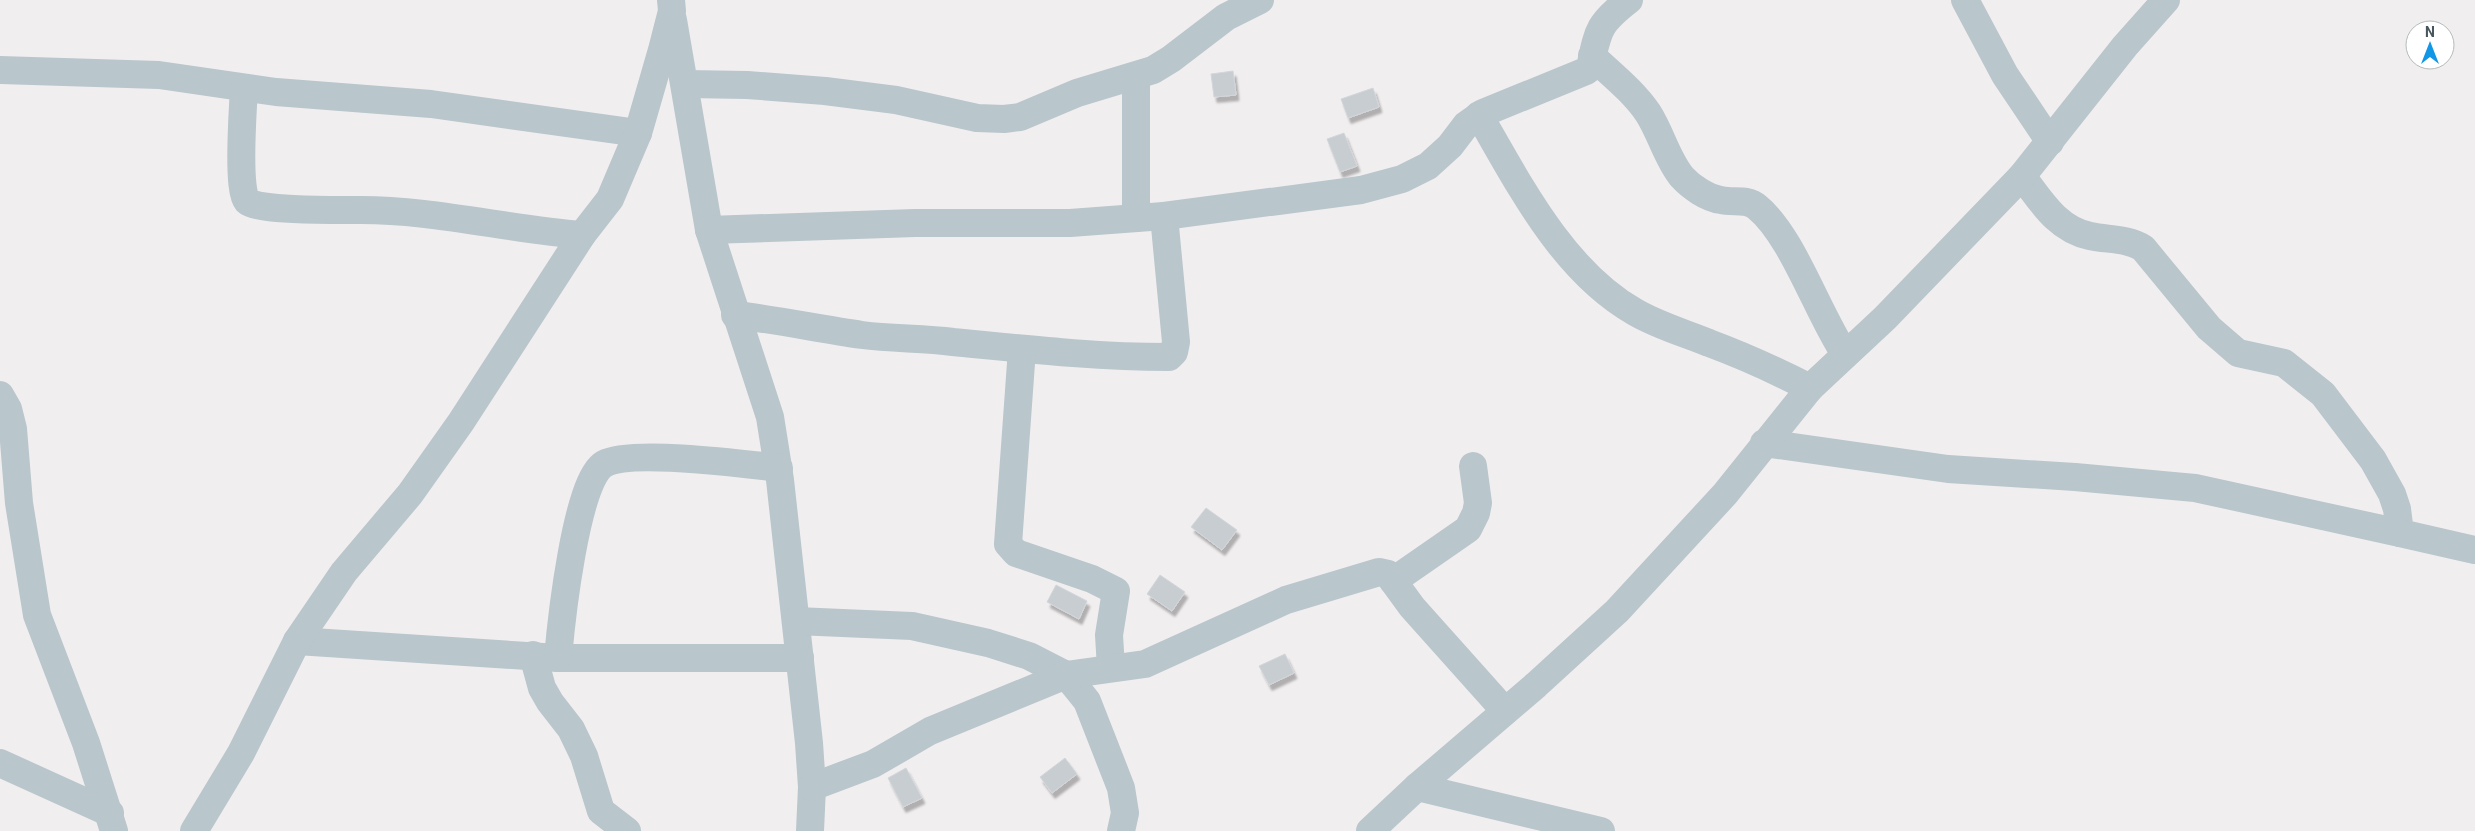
<svg xmlns="http://www.w3.org/2000/svg" width="2475" height="831" font-family="Roboto,sans-serif">
  <style>
    .building { fill: #c8cdd1; stroke: #d2d6da; filter: url(#shadow) }
    .lines { fill: none; stroke-linecap: round; stroke-linejoin: round }
    .minor { stroke: #b9c6cc; stroke-width: 28 }
  </style>
  <defs>
    <filter id="shadow"><feDropShadow dx="3" dy="5.5" stdDeviation="1" flood-color="#0004"/></filter>
  </defs>
  <rect width="100%" height="100%" fill="#f1eeef"/>
  <g class="building">
    <polygon points="1233,71 1236,95 1214,97 1211,74"/>
    <polygon points="1373,88 1379,107 1348,118 1341,99"/>
    <polygon points="1344,133 1357,166 1340,172 1327,139"/>
    <polygon points="1206,508 1237,530 1222,550 1191,527"/>
    <polygon points="1160,575 1185,592 1172,611 1147,594"/>
    <polygon points="1056,585 1087,601 1079,619 1047,602"/>
    <polygon points="1285,654 1294,673 1269,685 1259,666"/>
    <polygon points="1065,758 1077,774 1052,793 1040,777"/>
    <polygon points="906,768 922,798 903,807 888,778"/>
  </g>
  <g class="lines">
    <g class="minor">
      <polyline points="1965,0 2005,75 2050,142"/>
      <polyline points="673,20 709,230 770,417 780,480 809,743 812,787 810,831"/>
      <path d="M1592,56C1611,74 1633,91 1648,113C1661,133 1667,159 1682,177C1691,187 1707,198 1721,200C1733,203 1747,198 1757,207C1792,235 1818,314 1845,354"/>
      <polyline points="0,70 159,75 276,92 431,104 638,133"/>
      <polyline points="1136,76 1136,218"/>
      <polyline points="686,84 747,85 825,91 896,100 977,118 1004,119 1020,117 1077,93 1153,70 1171,59 1226,17 1260,0"/>
      <path d="M244,88C243,107 237,190 247,201C257,211 338,210 356,210C431,209 506,229 582,235"/>
      <path d="M1479,115C1520,186 1563,271 1635,312C1659,326 1685,333 1709,343C1744,356 1777,371 1810,388"/>
      <path d="M2022,176C2041,201 2057,229 2090,236C2108,240 2127,238 2143,248L2209,328L2238,353L2284,363L2323,394L2373,460L2392,494L2397,509L2400,533L2475,550"/>
      <path d="M709,230L915,223H1070L1164,216L1361,190L1402,179L1428,166L1450,146L1466,125L1483,113L1586,71L1590,68C1598,30 1598,24 1629,0"/>
      <path d="M735,315C778,320 820,329 862,335C893,339 923,338 953,342C1025,349 1096,357 1169,357L1174,352L1176,342L1164,216"/>
      <polyline points="1022,349 1008,544 1016,553 1092,579 1116,591 1109,635 1111,668"/>
      <polyline points="0,395 8,409 13,429 19,503 37,615 86,743 114,831"/>
      <polyline points="1764,443 1948,469 2075,477 2195,488 2400,533"/>
      <polyline points="1393,581 1468,529 1476,513 1478,503 1473,466"/>
      <polyline points="796,621 912,626 988,643 1029,656 1066,675 1087,701 1121,788 1125,813 1121,831"/>
      <polyline points="297,641 558,658 800,658"/>
      <polyline points="533,655 542,688 550,702 571,729 584,756 601,811 627,831"/>
      <path d="M558,658C561,623 576,480 604,464C630,449 745,464 779,468"/>
      <polyline points="0,763 110,813"/>
      <polyline points="812,787 873,764 930,731 1066,675 1145,664 1286,600 1379,572 1388,574 1412,607 1505,711"/>
      <polyline points="1417,787 1601,831"/>
      <polyline points="194,831 241,753 297,641 344,572 410,494 461,422 582,235 610,199 638,133 662,50 672,11 671,0"/>
      <polyline points="1370,831 1417,787 1536,685 1617,611 1725,494 1810,388 1885,318 2022,176 2125,46 2166,0"/>
    </g>
  </g>
  <g transform="translate(2430 45)"><circle r="24" fill="#ffffff" stroke="#b5bbbe"/>
  <path d="M0-4L9 19L0 12L-9 19Z" fill="#1297e7"/>
  <text y="-8" font-size="14" font-weight="bold" text-anchor="middle" fill="#46565c">N</text>
  </g>
</svg>
